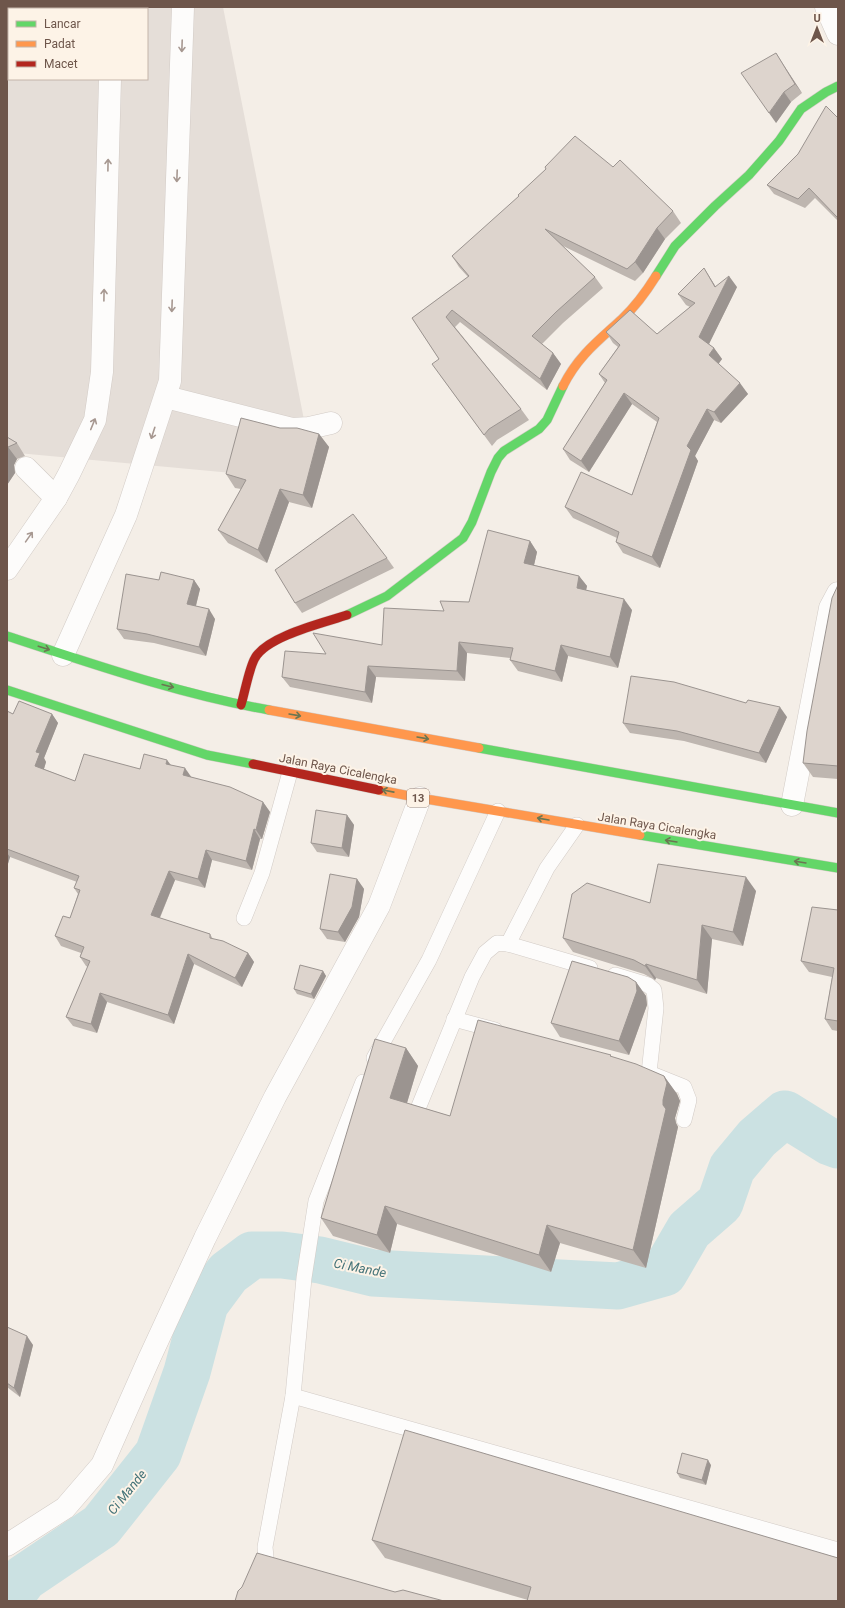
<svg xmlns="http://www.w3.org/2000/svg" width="845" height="1608" font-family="Roboto,sans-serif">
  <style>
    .industrial { fill: #e5ded8; fill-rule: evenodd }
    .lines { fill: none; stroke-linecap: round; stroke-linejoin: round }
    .river { stroke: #cbe1e2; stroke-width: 47 }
    .lane-casing { stroke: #d2cbc6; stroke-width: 16 }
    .street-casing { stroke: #d2cbc6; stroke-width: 23 }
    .fast-casing { stroke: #d2cac4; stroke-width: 10 }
    .slow-casing { stroke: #d2cac4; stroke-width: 10 }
    .jam-casing { stroke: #d2cac4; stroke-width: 10 }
    .lane { stroke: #fdfcfb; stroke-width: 15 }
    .street { stroke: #fdfcfb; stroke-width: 22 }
    .fast { stroke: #63d668; stroke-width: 9 }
    .slow { stroke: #ff974d; stroke-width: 9 }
    .jam { stroke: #b3261e; stroke-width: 9 }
    .wall { fill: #beb6b0 }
    .shaded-wall { fill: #9b9490 }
    .building { fill: #ddd4cd; stroke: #9b9490 }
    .oneway { stroke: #a79891 }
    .oneway2 { stroke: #6b7652 }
    .labels { text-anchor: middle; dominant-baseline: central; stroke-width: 4; stroke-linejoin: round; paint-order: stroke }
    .shield { fill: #fdf3e7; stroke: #99857a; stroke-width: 1 }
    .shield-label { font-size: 11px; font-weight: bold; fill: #6e564b }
    .street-label { font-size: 12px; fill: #6e564b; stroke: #fdf3e7 }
    .water-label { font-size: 13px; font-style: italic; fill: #447378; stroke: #fdf3e7 }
  </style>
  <rect width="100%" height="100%" fill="#f4eee7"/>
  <path class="industrial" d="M7,7H223L316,481L7,452ZM9,9H147V79H9Z"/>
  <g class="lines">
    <polyline class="river" points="7,1601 24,1578 101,1526 158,1454 187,1372 205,1304 228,1273 252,1255 282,1255 320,1260 373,1273 618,1286 664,1273 689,1230 720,1203 732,1168 757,1138 785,1114 830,1142 838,1145"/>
    <g class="lane-casing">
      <g id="lane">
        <polyline points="577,825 547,868 508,944 590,968"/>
        <polyline points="244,918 262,873 290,772"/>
        <polyline points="615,975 648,985 654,990 656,1008 649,1073"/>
        <polyline points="454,1019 495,1030"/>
        <polyline points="374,1058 429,960 498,811"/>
        <polyline points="649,1073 684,1087 689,1100 684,1120"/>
        <polyline points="417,1111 472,977 485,953 497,943 508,944"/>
        <polyline points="293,1396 838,1550"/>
        <polyline points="246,1601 266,1557 265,1547 293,1396 304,1278 316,1201 363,1082"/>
      </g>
    </g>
    <g class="street-casing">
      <g id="street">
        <polyline points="826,7 838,34"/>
        <polyline points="111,9 112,7"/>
        <polyline points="166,397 292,429 309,428 331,423"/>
        <polyline points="26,468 56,498"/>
        <polyline points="7,569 56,498 69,474 95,420 102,372 110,79"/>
        <polyline points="63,655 126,515 170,381 183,7"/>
        <polyline points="792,805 830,608 838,593"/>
        <polyline points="7,1545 65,1508 102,1465 149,1359 205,1238 275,1097 379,906 420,798"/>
      </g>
    </g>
    <g class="fast-casing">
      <g id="fast">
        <polyline points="656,276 675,246 715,206 749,175 779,141 801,109 826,92 838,86"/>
        <polyline points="347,615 387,596 463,538 472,522 491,472 498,458 504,451 539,429 547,420 563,386"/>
        <path d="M7,636C93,664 179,694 269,710"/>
        <polyline points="7,690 207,755 253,764"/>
        <polyline points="479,748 838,813"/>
        <polyline points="640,835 838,868"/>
      </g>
    </g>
    <g class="slow-casing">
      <g id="slow">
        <path d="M563,386C578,356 598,341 622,319C636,306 646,292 656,276"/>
        <polyline points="269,710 479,748"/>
        <polyline points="379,790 420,798 640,835"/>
      </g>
    </g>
    <g class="jam-casing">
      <g id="jam">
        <path d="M241,705C245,692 249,668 255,658C267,636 323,623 347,615"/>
        <polyline points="253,764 379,790"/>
      </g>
    </g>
    <use href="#lane" class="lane"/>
    <use href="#street" class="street"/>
    <use href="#fast" class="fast"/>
    <use href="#slow" class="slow"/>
    <use href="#jam" class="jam"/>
  </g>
  <g class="wall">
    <polygon points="776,53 802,93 791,102 776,123"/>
    <polygon points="838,118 838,221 815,198 805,208 774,194 767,185"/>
    <polygon points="545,167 613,167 673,211 681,223 665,239 643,273 635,281 561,245 595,277 603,288 563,323 542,344 553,353 561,364 547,390 460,322 455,327 521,409 529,420 497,440 492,446 440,375 439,359 412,318 468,277 459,267 452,256 519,197 518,195 546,169"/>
    <polygon points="704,268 716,287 737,287 709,344 714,348 722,359 718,364 748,394 721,423 714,420 695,456 698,461 660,568 623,553 616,542 617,538 573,518 565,507 632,495 657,422 632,404 589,472 570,460 563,449 605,383 599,374 618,347 613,343 606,332 657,334 690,307 686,305 678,294"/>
    <polygon points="280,428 319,434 329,447 312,508 289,502 267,563 228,543 218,530 241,489 235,488 226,474"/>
    <polygon points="7,437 17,443 25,456 17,459 14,465 15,473 7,485"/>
    <polygon points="530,541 537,552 534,565 579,576 587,586 586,590 632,610 618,668 568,656 562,682 518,671 510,660 511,658 467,653 465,681 376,677 372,703 290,687 282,677 326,654 382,645 444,611 469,602"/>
    <polygon points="387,558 394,568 302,613 295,603"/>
    <polygon points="159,580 194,580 200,589 196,606 215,619 206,656 154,643 124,639 117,629"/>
    <polygon points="838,585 838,779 813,777 803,763"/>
    <polygon points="7,711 13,714 52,714 58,723 44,758 46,762 44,769 75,781 140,769 171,765 191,777 263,802 270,812 262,839 260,839 252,870 212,860 205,888 175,880 160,918 210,934 213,939 248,953 254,962 242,987 194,964 174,1024 107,1002 97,1033 73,1026 66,1017 88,967 86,966 80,957 81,953 61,946 55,936 70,918 78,894 74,888 77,882 10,857 7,867"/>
    <polygon points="787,717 766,763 684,741 630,733 623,723"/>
    <polygon points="347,815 354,825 349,857 317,852 311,843"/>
    <polygon points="357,879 364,889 359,917 345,942 327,939 320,929"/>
    <polygon points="756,891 743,946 712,939 707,994 656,978 655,980 644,974 573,952 563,938 650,903"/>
    <polygon points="838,910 838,1031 832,1030 825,1019 832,977 809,972 801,961"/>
    <polygon points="323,971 326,976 314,999 297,994 294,989"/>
    <polygon points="636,982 646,996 647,1005 629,1055 560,1037 551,1023"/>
    <polygon points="406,1048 418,1066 407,1103 450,1116 612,1057 664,1076 677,1094 680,1101 675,1118 676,1123 678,1127 646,1268 560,1243 551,1272 397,1224 390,1253 333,1236 321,1218"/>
    <polygon points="7,1327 33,1345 20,1397 7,1387"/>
    <polygon points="711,1465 706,1485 680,1478 677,1473"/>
    <polygon points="372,1540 838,1558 528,1600 385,1558"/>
  </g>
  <g class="shaded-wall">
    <polygon points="776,53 782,63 802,93 795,84"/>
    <polygon points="784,92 791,102 776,123 769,113"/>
    <polygon points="657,228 665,239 643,273 635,262"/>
    <polygon points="704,268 720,294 729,276 737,287 707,348 699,337 715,287"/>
    <polygon points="714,348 722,359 717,366 709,355"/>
    <polygon points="553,353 561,364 547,390 540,379"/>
    <polygon points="740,383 748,394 721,423 714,412"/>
    <polygon points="624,393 632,404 589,472 581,461"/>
    <polygon points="707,409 714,420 695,456 698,461 660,568 652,557 687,446"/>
    <polygon points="319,434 329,447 312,508 303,495"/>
    <polygon points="8,447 17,459 14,465 15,473 7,485 7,449"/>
    <polygon points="280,489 289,502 267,563 258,550"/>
    <polygon points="530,541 537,552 532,574 524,563"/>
    <polygon points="579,576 587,586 584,599 577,588"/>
    <polygon points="194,580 200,589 194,613 187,604"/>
    <polygon points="624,599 632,610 618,668 610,657"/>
    <polygon points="209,609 215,619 206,656 199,647"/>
    <polygon points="459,642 467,653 465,681 457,671"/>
    <polygon points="561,645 568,656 562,682 555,671"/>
    <polygon points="368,666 376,677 372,703 365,692"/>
    <polygon points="780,707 787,717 766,763 759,753"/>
    <polygon points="52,714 58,723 44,758 46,762 42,775 35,766 36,752"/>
    <polygon points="167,760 174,769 166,764"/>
    <polygon points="185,768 192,778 183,775"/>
    <polygon points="263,802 270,812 262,839 256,830"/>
    <polygon points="347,815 354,825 349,857 342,848"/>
    <polygon points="254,829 260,839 252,870 246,861"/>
    <polygon points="206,850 212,860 205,888 198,879"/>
    <polygon points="7,853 10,857 7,867"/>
    <polygon points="169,871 175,880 157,924 151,915"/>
    <polygon points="746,877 756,891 743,946 733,932"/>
    <polygon points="357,879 364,889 359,917 345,942 338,932"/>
    <polygon points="702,925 712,939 707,994 697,980"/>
    <polygon points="248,953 254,962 242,987 235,978"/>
    <polygon points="188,954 194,964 174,1024 168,1015"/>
    <polygon points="646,964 656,978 655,980 645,966"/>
    <polygon points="323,971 326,976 314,999 311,994"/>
    <polygon points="636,982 646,996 647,1005 629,1055 619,1041"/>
    <polygon points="100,993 107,1002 97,1033 91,1024"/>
    <polygon points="406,1048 418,1066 403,1116 390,1098"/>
    <polygon points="664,1076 677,1094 680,1101 675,1118 676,1123 678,1127 646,1268 633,1250 663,1105 663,1100"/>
    <polygon points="385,1206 397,1224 390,1253 377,1235"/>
    <polygon points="547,1225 560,1243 551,1272 539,1255"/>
    <polygon points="27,1336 33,1345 20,1397 14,1388"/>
    <polygon points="708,1460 711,1465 706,1485 702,1480"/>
  </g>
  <g class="building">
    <polygon points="776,53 795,84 784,92 769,113 741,73"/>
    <polygon points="826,106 838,118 838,215 837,217 809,188 798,199 767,185 798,154"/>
    <polygon points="575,136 613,167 620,160 673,211 657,228 635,262 627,269 545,229 595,277 556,312 532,336 553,353 540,379 452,310 446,317 521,409 489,429 484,435 432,364 439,359 412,318 469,276 452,256 519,196 518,195 546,169 545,167"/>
    <polygon points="704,268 715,287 729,276 699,337 714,348 709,355 740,383 714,412 707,409 687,446 691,450 652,557 616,542 619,532 565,507 581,472 632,495 659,418 624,393 581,461 563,449 607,380 599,374 620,345 606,332 630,310 657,334 695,303 678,294"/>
    <polygon points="241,418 280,428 297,428 319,434 303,495 280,489 258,550 218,530 246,480 226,474"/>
    <polygon points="7,437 17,443 8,447 7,449"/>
    <polygon points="353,514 387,558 295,603 275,570"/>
    <polygon points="488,530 530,541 524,563 579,576 577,588 624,599 610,657 561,645 555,671 510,660 513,648 459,642 457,671 368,666 365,692 282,677 285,651 326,654 313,633 382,645 384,608 444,611 440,601 469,602"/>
    <polygon points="161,572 194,580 187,604 209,609 199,647 147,634 117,629 126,574 159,580"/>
    <polygon points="838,585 838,766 803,763 807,731 832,598"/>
    <polygon points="631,676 674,682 746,703 748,700 780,707 759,753 677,731 623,723"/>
    <polygon points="19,701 52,714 36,752 40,753 35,766 75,781 84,754 140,769 144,754 167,760 166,764 185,768 183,775 230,787 263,802 256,830 254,829 246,861 206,850 198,879 169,871 151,915 210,934 210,938 223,941 248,953 235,978 188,954 168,1015 100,993 91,1024 66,1017 90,961 80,957 84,947 55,936 63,916 70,918 80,890 74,888 79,876 7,849 7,711 13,714"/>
    <polygon points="316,810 347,815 342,848 311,843"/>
    <polygon points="658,864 746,877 733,932 702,925 697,980 646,964 645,966 634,960 563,938 572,894 587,883 650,903"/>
    <polygon points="330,874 357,879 352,907 338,932 320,929"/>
    <polygon points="812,907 838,910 838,1021 825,1019 834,968 801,961"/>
    <polygon points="572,961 628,977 636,982 637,991 619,1041 551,1023"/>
    <polygon points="300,965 323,971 311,994 294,989"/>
    <polygon points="478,1020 611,1055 610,1056 636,1064 664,1076 667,1083 663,1100 663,1105 666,1109 633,1250 547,1225 539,1255 385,1206 377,1235 321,1218 375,1039 406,1048 390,1098 450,1116"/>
    <polygon points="7,1327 27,1336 14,1388 7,1383"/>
    <polygon points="405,1430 838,1558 838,1601 527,1601 531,1587 372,1540"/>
    <polygon points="682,1453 708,1460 702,1480 677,1473"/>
    <polygon points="257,1553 395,1592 403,1590 444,1601 235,1601 238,1591 242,1587"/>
  </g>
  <defs><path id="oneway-shaft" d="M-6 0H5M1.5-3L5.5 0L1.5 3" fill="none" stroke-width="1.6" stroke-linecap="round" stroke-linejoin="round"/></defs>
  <g class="oneway">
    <use href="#oneway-shaft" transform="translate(182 46) rotate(92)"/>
    <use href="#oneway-shaft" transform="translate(108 165) rotate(-89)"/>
    <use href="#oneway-shaft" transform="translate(177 176) rotate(92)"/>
    <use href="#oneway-shaft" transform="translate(104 295) rotate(-89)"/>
    <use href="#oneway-shaft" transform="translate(172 306) rotate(92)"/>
    <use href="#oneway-shaft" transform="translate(93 424) rotate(-68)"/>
    <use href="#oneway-shaft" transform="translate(153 433) rotate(108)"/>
    <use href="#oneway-shaft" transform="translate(29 537) rotate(-55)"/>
  </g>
  <g class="oneway2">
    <use href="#oneway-shaft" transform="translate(44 648) rotate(18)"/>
    <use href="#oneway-shaft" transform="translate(168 686) rotate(14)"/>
    <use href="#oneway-shaft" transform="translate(295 715) rotate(10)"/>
    <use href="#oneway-shaft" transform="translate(423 738) rotate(10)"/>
    <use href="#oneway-shaft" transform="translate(388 791) rotate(-169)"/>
    <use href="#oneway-shaft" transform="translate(543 819) rotate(-170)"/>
    <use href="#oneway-shaft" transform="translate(671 841) rotate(-171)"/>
    <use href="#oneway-shaft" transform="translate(800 862) rotate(-171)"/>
  </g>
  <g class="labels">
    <rect class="shield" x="407" y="789" width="22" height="18" rx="3"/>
    <g class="shield-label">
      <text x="418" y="798">13</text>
    </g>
    <g class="street-label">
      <text transform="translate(338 769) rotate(11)">Jalan Raya Cicalengka</text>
      <text transform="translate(657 826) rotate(9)">Jalan Raya Cicalengka</text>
    </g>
    <g class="water-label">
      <text transform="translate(360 1268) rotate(11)">Ci Mande</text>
      <text transform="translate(127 1492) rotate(-51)">Ci Mande</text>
    </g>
  </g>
  <rect width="845" height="1608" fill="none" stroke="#6e564b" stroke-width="16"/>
  <rect x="8" y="8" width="140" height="72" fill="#fdf3e7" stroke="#c4b4a9"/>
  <rect x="16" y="21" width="20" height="6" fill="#63d668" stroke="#c4b4a9"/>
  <text x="44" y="28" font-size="12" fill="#6e564b">Lancar</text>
  <rect x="16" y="41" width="20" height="6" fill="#ff974d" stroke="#c4b4a9"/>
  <text x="44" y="48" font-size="12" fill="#6e564b">Padat</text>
  <rect x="16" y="61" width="20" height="6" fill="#b3261e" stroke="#c4b4a9"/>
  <text x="44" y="68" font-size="12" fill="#6e564b">Macet</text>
  <g transform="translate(817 28)" stroke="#fdf3e7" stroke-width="3" paint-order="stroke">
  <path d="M0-3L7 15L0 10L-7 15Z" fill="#6e564b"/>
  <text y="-6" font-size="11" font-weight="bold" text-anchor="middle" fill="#6e564b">U</text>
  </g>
</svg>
